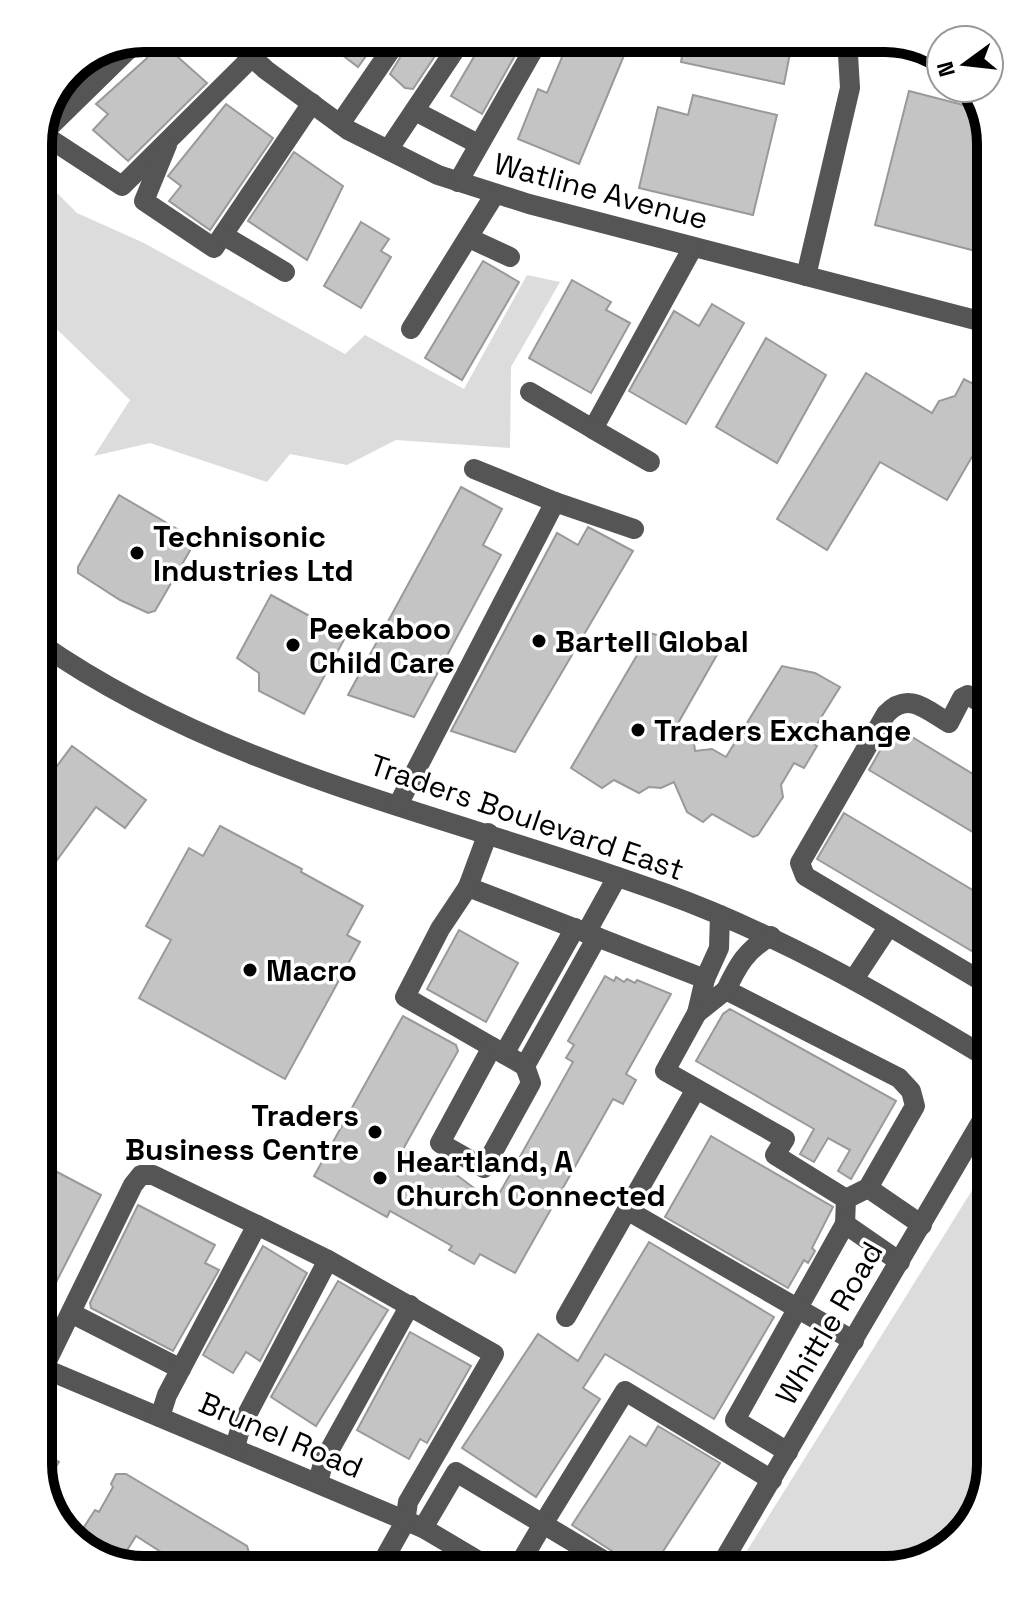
<svg xmlns="http://www.w3.org/2000/svg" width="1029" height="1608" font-family="'Space Grotesk',sans-serif">
  <style>
    .green { fill: #dcdcdc }
    .building { fill: #c4c4c4; stroke: #999; stroke-width: 2 }
    .lines { fill: none; stroke-linecap: round; stroke-linejoin: round }
    .minor { stroke: #555; stroke-width: 20 }
    .poi-dot { fill: #000; stroke: #fff; stroke-width: 3 }
    .labels { text-anchor: middle; dominant-baseline: central; stroke-width: 7; stroke-linejoin: round; paint-order: stroke }
    .street-label { font-size: 30px; fill: #000; stroke: #fff }
    .poi-label { font-size: 30px; font-weight: bold; fill: #000; stroke: #fff; text-anchor: start }
    .rim { fill: none; stroke: #000; stroke-width: 10 }
  </style>
  <rect width="100%" height="100%" fill="#fff"/>
  <g class="green">
    <polygon points="38,174 77,213 144,243 345,354 365,335 464,389 527,275 560,282 511,367 510,448 396,440 347,465 290,454 267,482 150,443 94,456 130,400 38,311 38,246 49,237 38,221"/>
    <polygon points="991,1160 991,1464 973,1522 932,1559 885,1570 735,1570"/>
  </g>
  <g class="building">
    <polygon points="330,38 379,38 358,67 333,48"/>
    <polygon points="412,38 447,38 413,89 405,88 390,74"/>
    <polygon points="485,38 525,38 482,114 451,96"/>
    <polygon points="570,38 590,38 625,53 579,164 518,139 538,89 547,93"/>
    <polygon points="685,38 793,38 784,84 681,62"/>
    <polygon points="160,41 207,83 128,161 93,130 108,114 96,104 146,59"/>
    <polygon points="105,54 53,105 70,69"/>
    <polygon points="909,91 983,110 991,144 991,255 875,225"/>
    <polygon points="693,95 777,115 753,215 639,188 658,107 688,115"/>
    <polygon points="226,104 273,138 210,230 169,201 181,186 168,176"/>
    <polygon points="294,152 343,186 307,260 248,221"/>
    <polygon points="361,222 389,239 381,251 391,257 361,308 324,286"/>
    <polygon points="483,261 519,282 462,380 425,358"/>
    <polygon points="572,280 611,302 606,310 630,323 591,393 529,358"/>
    <polygon points="712,304 744,323 686,424 629,391 674,311 699,326"/>
    <polygon points="766,338 826,375 777,463 716,427"/>
    <polygon points="866,373 932,413 939,401 955,396 964,379 983,389 973,409 991,419 991,424 947,500 880,462 827,550 777,519"/>
    <polygon points="461,487 502,509 483,545 501,555 414,717 348,695"/>
    <polygon points="119,495 196,540 155,611 148,613 120,600 78,573 78,567"/>
    <polygon points="588,527 633,551 515,752 451,731 557,533 578,545"/>
    <polygon points="271,595 346,636 304,714 259,691 259,673 237,658"/>
    <polygon points="650,633 718,653 677,725 693,735 695,751 712,749 726,757 782,666 815,673 840,687 807,740 817,746 804,768 794,763 781,785 783,797 758,835 753,837 712,814 703,822 687,812 674,782 661,788 649,787 639,793 614,780 602,788 571,768"/>
    <polygon points="894,726 991,785 991,843 869,770"/>
    <polygon points="72,746 146,800 125,828 96,807 38,886 38,782 46,771 51,774"/>
    <polygon points="844,813 991,901 991,938 980,956 817,859"/>
    <polygon points="220,826 302,869 301,872 363,906 347,935 360,942 285,1079 139,998 171,940 146,926 189,848 203,856"/>
    <polygon points="459,930 518,963 486,1022 427,989"/>
    <polygon points="605,976 614,981 616,977 624,982 627,979 635,983 637,980 671,994 626,1074 636,1080 623,1104 613,1099 515,1273 480,1254 474,1264 449,1250 452,1246 390,1211 387,1217 314,1176 403,1016 456,1045 458,1051 402,1151 458,1176 494,1203 573,1062 566,1058 574,1045 568,1041"/>
    <polygon points="730,1009 896,1101 851,1179 838,1171 850,1150 828,1138 814,1162 800,1154 814,1129 696,1061 723,1014"/>
    <polygon points="711,1136 833,1207 812,1248 815,1251 808,1263 804,1260 788,1288 665,1217"/>
    <polygon points="38,1162 101,1195 49,1296 38,1290"/>
    <polygon points="138,1205 215,1245 205,1263 219,1270 173,1351 91,1308 90,1303"/>
    <polygon points="649,1242 774,1317 714,1419 605,1354 583,1388 600,1399 536,1497 462,1448 538,1334 578,1361"/>
    <polygon points="263,1246 307,1273 260,1361 246,1352 233,1373 203,1355"/>
    <polygon points="338,1281 388,1310 316,1426 271,1397"/>
    <polygon points="410,1332 471,1366 427,1443 420,1439 409,1459 357,1430"/>
    <polygon points="658,1426 720,1463 651,1570 641,1570 572,1525 630,1436 646,1446"/>
    <polygon points="38,1447 59,1462 43,1486 38,1464"/>
    <polygon points="116,1474 126,1474 247,1546 249,1553 239,1570 183,1570 181,1565 136,1536 119,1563 86,1552 75,1541 95,1510 99,1512 113,1487 111,1484"/>
  </g>
  <g class="lines">
    <g class="minor">
      <polyline points="231,38 266,70 348,130 438,175 529,204 991,324"/>
      <polyline points="415,111 478,144"/>
      <polyline points="340,124 399,38"/>
      <polyline points="41,133 122,186 251,58"/>
      <polyline points="42,134 137,41"/>
      <polyline points="167,145 144,201 214,248 312,103"/>
      <polyline points="388,150 463,38"/>
      <polyline points="458,182 540,38"/>
      <polyline points="223,235 285,272"/>
      <polyline points="469,238 510,257"/>
      <polyline points="806,276 850,88 847,38"/>
      <polyline points="411,329 495,194"/>
      <polyline points="530,392 593,429 693,247"/>
      <polyline points="593,429 650,462"/>
      <polyline points="555,502 634,529"/>
      <path d="M38,642C225,773 453,816 664,893C780,935 885,996 991,1060"/>
      <polyline points="398,805 555,502 474,469"/>
      <polyline points="488,833 468,887 705,979 697,1013 726,990 899,1078 911,1091 915,1106 868,1188 846,1199 845,1224 735,1420 788,1452"/>
      <polyline points="468,887 440,929 405,997 525,1066 597,937"/>
      <polyline points="586,933 617,877"/>
      <path d="M991,978L978,979L805,876L800,863L886,714C908,691 925,709 949,723L962,698L968,695L991,709"/>
      <polyline points="705,979 719,948 720,915"/>
      <polyline points="854,979 889,926"/>
      <path d="M726,990C738,965 746,950 771,936"/>
      <polyline points="697,1013 665,1071 785,1139 775,1155 846,1199"/>
      <polyline points="492,1047 440,1143 484,1168 531,1083 525,1066"/>
      <polyline points="504,1054 575,928"/>
      <polyline points="868,1188 922,1225"/>
      <polyline points="627,1210 854,1341"/>
      <polyline points="845,1224 900,1262"/>
      <polyline points="328,1260 494,1354 408,1502 405,1522 378,1570"/>
      <polyline points="71,1313 181,1369"/>
      <polyline points="566,1317 696,1089"/>
      <polyline points="38,1366 423,1528 494,1570"/>
      <polyline points="43,1369 133,1185 141,1175 153,1175 257,1225 167,1395 160,1417"/>
      <polyline points="235,1447 241,1426 328,1260 257,1225"/>
      <polyline points="318,1482 324,1460 410,1305"/>
      <polyline points="423,1528 456,1472 543,1524 625,1391 772,1480"/>
      <polyline points="443,1570 456,1548"/>
      <polyline points="516,1570 543,1524 620,1570"/>
      <polyline points="718,1570 991,1105"/>
    </g>
  </g>
  <g class="poi-dot">
    <circle cx="137" cy="553" r="8"/>
    <circle cx="539" cy="641" r="8"/>
    <circle cx="293" cy="645" r="8"/>
    <circle cx="638" cy="730" r="8"/>
    <circle cx="250" cy="970" r="8"/>
    <circle cx="375" cy="1132" r="8"/>
    <circle cx="380" cy="1178" r="8"/>
  </g>
  <g class="labels">
    <g class="street-label">
      <text transform="translate(601 191) rotate(15)">Watline Avenue</text>
      <text transform="translate(527 817) rotate(19)">Traders Boulevard East</text>
      <text transform="translate(829 1323) rotate(-60)">Whittle Road</text>
      <text transform="translate(281 1435) rotate(23)">Brunel Road</text>
    </g>
    <g class="poi-label">
      <text x="153" y="536">Technisonic<tspan x="153" dy="34">Industries Ltd</tspan></text>
      <text x="309" y="628">Peekaboo<tspan x="309" dy="34">Child Care</tspan></text>
      <text x="555" y="641">Bartell Global</text>
      <text x="654" y="730">Traders Exchange</text>
      <text x="266" y="970">Macro</text>
      <text x="359" y="1115" text-anchor="end">Traders<tspan x="359" dy="34">Business Centre</tspan></text>
      <text x="396" y="1161">Heartland, A<tspan x="396" dy="34">Church Connected</tspan></text>
    </g>
  </g>
  <path d="M0 0H1029V1608H0ZM144 52H885A92 92 0 0 1 977 144V1464A92 92 0 0 1 885 1556H144A92 92 0 0 1 52 1464V144A92 92 0 0 1 144 52Z" fill="#fff" fill-rule="evenodd"/>
  <path class="rim" d="M144 52H885A92 92 0 0 1 977 144V1464A92 92 0 0 1 885 1556H144A92 92 0 0 1 52 1464V144A92 92 0 0 1 144 52Z"/>
  <g transform="translate(965 64) rotate(255)"><circle r="38" fill="#ffffff" stroke="#999999" stroke-width="2"/>
  <path d="M0-6L14 30L0 20L-14 30Z" fill="#000000"/>
  <text y="-12" font-size="22" font-weight="bold" text-anchor="middle" fill="#000000">N</text>
  </g>
</svg>
